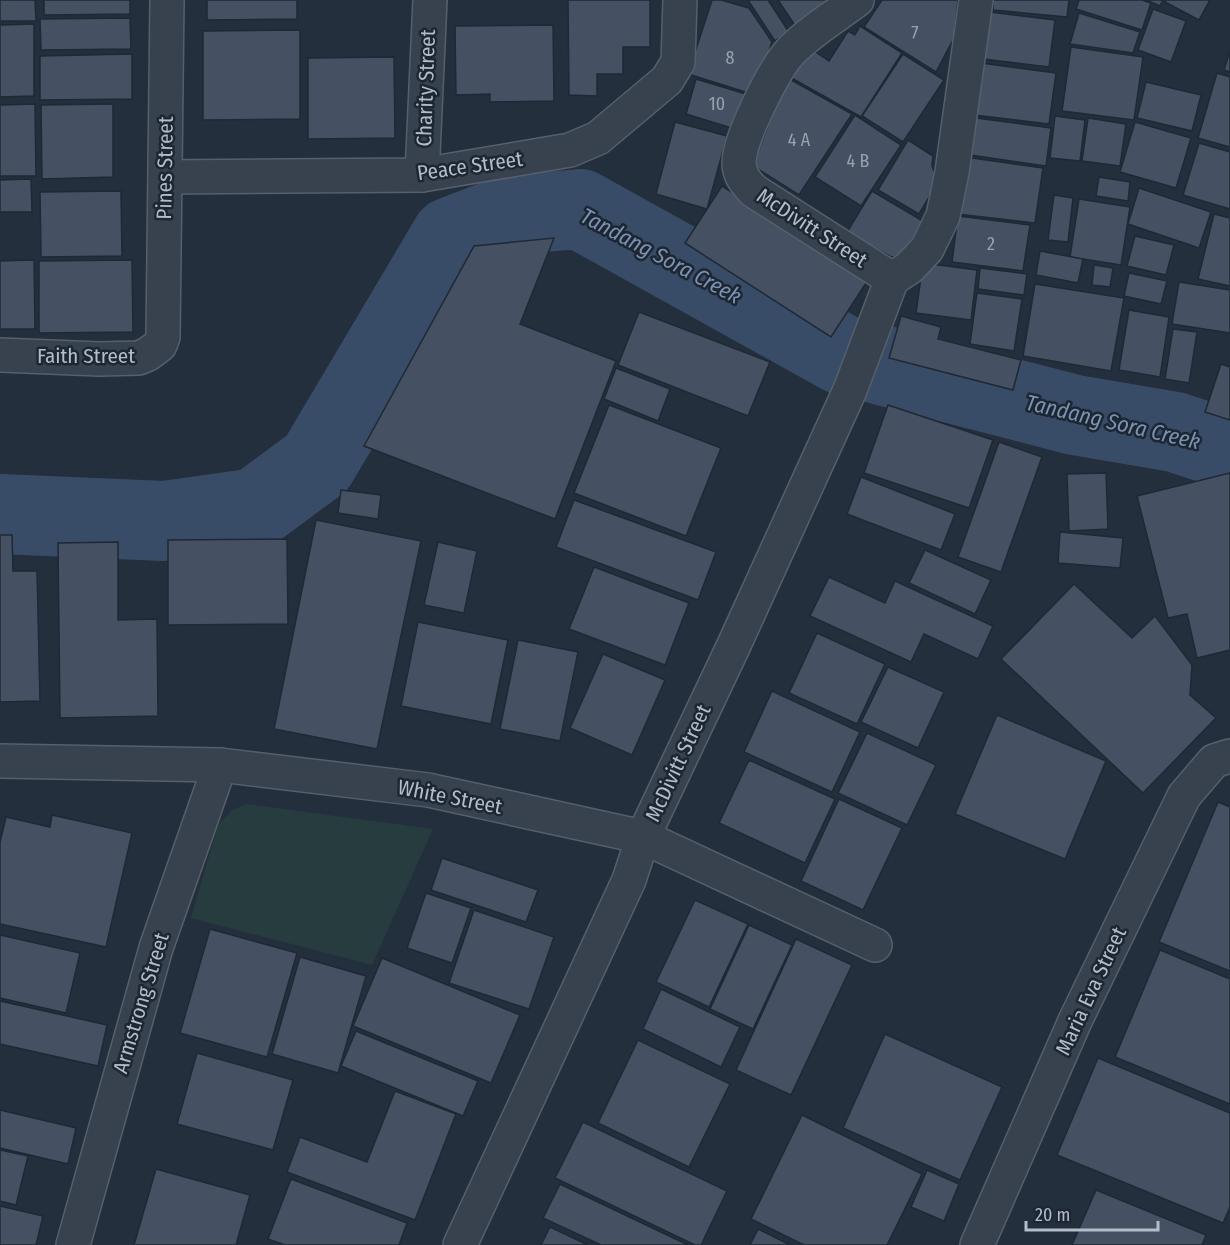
<svg xmlns="http://www.w3.org/2000/svg" width="1230" height="1245" font-family="'Fira Sans Condensed',sans-serif">
  <style>
    .green { fill: #263c3f }
    .lines { fill: none; stroke-linecap: round; stroke-linejoin: round }
    .river { stroke: #394c67; stroke-width: 80 }
    .building { fill: #455162; stroke: #1f2835; stroke-width: 1.5 }
    .minor-casing { stroke: #565f6c; stroke-width: 36 }
    .minor { stroke: #38414e; stroke-width: 33 }
    .labels { text-anchor: middle; dominant-baseline: central; stroke-width: 5; stroke-linejoin: round; paint-order: stroke }
    .number-label { font-size: 18px; fill: #98a1af }
    .street-label { font-size: 21px; fill: #b4bcc9; stroke: #1d2633 }
    .water-label { font-size: 22px; font-style: italic; fill: #7c92b1; stroke: #1d2633 }
  </style>
  <rect width="100%" height="100%" fill="#242f3e"/>
  <polygon class="green" points="247,804 433,829 372,965 191,918 218,825 232,810"/>
  <g class="lines">
    <polyline class="river" points="0,514 164,521 256,508 317,463 451,237 508,215 580,209 843,355 1075,415 1175,432 1230,450"/>
  </g>
  <g class="building">
    <polygon points="0,0 35,0 36,21 0,21"/>
    <polygon points="44,0 130,0 130,14 44,15"/>
    <polygon points="207,0 297,0 297,19 207,20"/>
    <polygon points="568,0 650,0 650,47 623,47 623,74 597,74 597,96 569,95"/>
    <polygon points="712,0 721,0 749,8 772,42 755,95 688,74"/>
    <polygon points="748,0 768,0 789,32 775,41"/>
    <polygon points="778,0 828,0 831,4 796,27"/>
    <polygon points="882,0 958,0 954,38 936,72 864,27"/>
    <polygon points="993,0 1069,0 1067,17 993,10"/>
    <polygon points="1079,0 1142,0 1151,3 1142,30 1076,9"/>
    <polygon points="1146,0 1163,0 1160,6"/>
    <polygon points="1166,0 1210,0 1199,20 1165,2"/>
    <polygon points="1153,9 1186,21 1171,62 1138,50"/>
    <polygon points="989,12 1055,20 1049,67 983,59"/>
    <polygon points="1079,13 1140,32 1133,53 1070,44"/>
    <polygon points="130,18 131,49 41,50 40,19"/>
    <polygon points="34,24 34,96 0,97 0,25"/>
    <polygon points="553,25 554,101 490,102 490,94 456,95 455,26"/>
    <polygon points="860,26 902,53 861,117 788,76 814,51 829,61 848,31 855,35"/>
    <polygon points="300,30 300,119 203,120 203,31"/>
    <polygon points="1071,47 1143,57 1134,120 1062,111"/>
    <polygon points="1230,51 1230,72 1224,70"/>
    <polygon points="132,54 132,99 40,100 40,56"/>
    <polygon points="903,54 944,80 903,142 862,116"/>
    <polygon points="394,57 395,138 308,139 308,58"/>
    <polygon points="981,63 1056,73 1049,124 974,115"/>
    <polygon points="1217,73 1230,77 1230,147 1198,138"/>
    <polygon points="786,77 852,114 799,195 753,166"/>
    <polygon points="696,79 749,95 738,130 686,114"/>
    <polygon points="1146,82 1201,95 1192,131 1137,118"/>
    <polygon points="35,104 36,176 0,176 0,105"/>
    <polygon points="113,104 113,177 42,179 41,105"/>
    <polygon points="855,115 901,145 861,206 815,177"/>
    <polygon points="1055,116 1085,120 1080,161 1050,158"/>
    <polygon points="976,118 1051,128 1046,166 970,155"/>
    <polygon points="1088,118 1126,124 1120,166 1082,161"/>
    <polygon points="675,122 727,136 707,209 656,194"/>
    <polygon points="1135,122 1191,138 1176,188 1120,172"/>
    <polygon points="908,140 933,156 932,166 938,182 919,214 878,190"/>
    <polygon points="1199,143 1230,152 1230,209 1183,195"/>
    <polygon points="965,157 1043,168 1035,223 957,214"/>
    <polygon points="1099,177 1130,182 1128,201 1096,196"/>
    <polygon points="31,179 32,212 0,212 0,180"/>
    <polygon points="722,186 868,280 831,337 685,243"/>
    <polygon points="1139,188 1211,212 1199,248 1128,224"/>
    <polygon points="121,191 122,256 41,257 40,192"/>
    <polygon points="872,191 928,224 909,255 891,257 847,232"/>
    <polygon points="1054,195 1073,198 1068,242 1048,240"/>
    <polygon points="1079,199 1130,207 1121,265 1070,257"/>
    <polygon points="1214,214 1230,218 1230,286 1198,279"/>
    <polygon points="958,216 1030,225 1023,271 952,262"/>
    <polygon points="1135,236 1174,245 1166,275 1127,266"/>
    <polygon points="554,238 520,324 616,361 555,519 364,446 474,246"/>
    <polygon points="1040,251 1083,259 1078,283 1036,275"/>
    <polygon points="34,260 35,329 0,329 0,261"/>
    <polygon points="132,260 133,332 39,333 39,261"/>
    <polygon points="923,263 977,270 971,320 916,313"/>
    <polygon points="1094,265 1113,268 1110,287 1092,285"/>
    <polygon points="980,268 1027,274 1024,295 978,289"/>
    <polygon points="1129,273 1167,281 1161,304 1124,296"/>
    <polygon points="1179,282 1230,290 1230,333 1172,324"/>
    <polygon points="1035,284 1124,298 1111,371 1023,356"/>
    <polygon points="977,293 1022,299 1014,351 970,344"/>
    <polygon points="1129,310 1169,317 1160,377 1119,370"/>
    <polygon points="639,312 770,362 748,416 618,365"/>
    <polygon points="901,316 941,327 938,339 1021,360 1013,390 889,358"/>
    <polygon points="1173,329 1197,332 1189,383 1165,379"/>
    <polygon points="1221,364 1230,367 1230,420 1205,412"/>
    <polygon points="616,368 670,389 658,421 604,399"/>
    <polygon points="609,405 721,448 686,536 574,493"/>
    <polygon points="888,405 993,440 969,508 864,473"/>
    <polygon points="999,442 1042,457 1001,572 958,557"/>
    <polygon points="1106,473 1108,529 1069,531 1067,474"/>
    <polygon points="1230,473 1230,650 1197,658 1187,614 1168,618 1137,496"/>
    <polygon points="861,477 955,514 941,550 847,514"/>
    <polygon points="341,490 381,495 378,519 338,513"/>
    <polygon points="574,500 716,552 698,600 556,547"/>
    <polygon points="316,520 421,541 377,749 274,729"/>
    <polygon points="1060,532 1123,538 1120,568 1058,563"/>
    <polygon points="0,535 12,535 13,571 37,571 40,701 0,702"/>
    <polygon points="287,539 288,624 168,625 168,540"/>
    <polygon points="118,542 118,620 157,619 158,716 60,718 58,543"/>
    <polygon points="438,542 477,551 464,613 424,605"/>
    <polygon points="925,550 991,580 975,614 909,583"/>
    <polygon points="594,567 689,603 665,665 569,629"/>
    <polygon points="829,577 885,603 895,581 993,626 978,659 924,634 911,662 810,616"/>
    <polygon points="1074,584 1132,638 1155,616 1192,665 1190,695 1216,718 1143,793 1001,659"/>
    <polygon points="418,622 508,640 491,724 401,706"/>
    <polygon points="817,633 885,664 857,724 789,693"/>
    <polygon points="518,640 578,652 560,741 500,729"/>
    <polygon points="603,654 665,680 632,755 570,728"/>
    <polygon points="888,667 944,692 918,748 861,722"/>
    <polygon points="772,691 860,732 832,792 744,752"/>
    <polygon points="997,715 1106,761 1065,859 955,814"/>
    <polygon points="867,733 936,765 907,825 838,793"/>
    <polygon points="749,760 835,799 805,863 719,823"/>
    <polygon points="839,799 902,828 863,910 801,881"/>
    <polygon points="1218,802 1230,807 1230,971 1159,942"/>
    <polygon points="52,815 132,833 106,947 0,924 0,842 6,817 50,827"/>
    <polygon points="442,858 538,890 526,922 431,890"/>
    <polygon points="426,893 471,908 452,963 407,948"/>
    <polygon points="695,900 748,924 709,1007 656,982"/>
    <polygon points="474,910 554,937 529,1009 449,983"/>
    <polygon points="749,925 792,945 753,1029 710,1009"/>
    <polygon points="210,929 297,953 267,1057 180,1033"/>
    <polygon points="0,935 80,953 66,1013 0,998"/>
    <polygon points="796,939 852,965 791,1095 736,1070"/>
    <polygon points="1160,950 1230,979 1230,1104 1115,1057"/>
    <polygon points="300,957 366,976 338,1073 272,1054"/>
    <polygon points="382,958 520,1015 491,1083 353,1026"/>
    <polygon points="661,989 740,1027 721,1067 643,1029"/>
    <polygon points="0,1001 107,1025 98,1066 0,1044"/>
    <polygon points="356,1031 478,1081 463,1116 341,1066"/>
    <polygon points="885,1034 1002,1087 960,1180 843,1128"/>
    <polygon points="638,1040 730,1084 689,1167 598,1123"/>
    <polygon points="197,1053 293,1080 273,1150 177,1124"/>
    <polygon points="1098,1058 1230,1113 1230,1207 1223,1223 1057,1155"/>
    <polygon points="395,1091 456,1114 415,1220 287,1172 300,1137 367,1162"/>
    <polygon points="0,1110 76,1128 68,1164 0,1148"/>
    <polygon points="802,1115 922,1174 887,1245 804,1245 751,1219"/>
    <polygon points="583,1122 727,1191 701,1245 695,1245 555,1178"/>
    <polygon points="0,1150 28,1156 16,1205 0,1201"/>
    <polygon points="156,1169 250,1195 236,1245 134,1245"/>
    <polygon points="927,1170 959,1184 944,1221 911,1207"/>
    <polygon points="291,1179 407,1223 399,1245 285,1245 268,1239"/>
    <polygon points="560,1184 688,1245 601,1245 543,1218"/>
    <polygon points="1096,1190 1206,1235 1202,1245 1072,1245"/>
    <polygon points="0,1206 43,1216 36,1245 0,1245"/>
    <polygon points="550,1227 588,1245 541,1245"/>
    <polygon points="758,1229 790,1245 750,1245"/>
  </g>
  <g class="lines">
    <g class="minor-casing">
      <g id="minor">
        <path d="M857,0C836,16 810,31 791,51C774,69 739,139 739,163C739,175 746,183 754,191L892,279L909,268L927,249L943,216L952,172L976,0"/>
        <polyline points="422,175 430,0"/>
        <polyline points="165,177 422,175 570,150 598,138 667,80 678,62 680,0"/>
        <polyline points="0,355 99,359 139,358 148,354 160,345 163,337 167,0"/>
        <polyline points="0,761 220,765 428,790 643,837 875,945"/>
        <polyline points="73,1245 156,948 220,765"/>
        <polyline points="460,1245 629,880 643,837 734,645 850,390 892,279"/>
        <polyline points="977,1245 1075,1021 1184,796 1214,761 1230,756"/>
      </g>
    </g>
    <use href="#minor" class="minor"/>
  </g>
  <g class="labels">
    <g class="number-label">
      <text x="915" y="33">7</text>
      <text x="730" y="58">8</text>
      <text x="717" y="104">10</text>
      <text x="799" y="140">4 A</text>
      <text x="858" y="161">4 B</text>
      <text x="991" y="244">2</text>
    </g>
    <g class="street-label">
      <text transform="translate(426 88) rotate(-88)">Charity Street</text>
      <text transform="translate(470 166) rotate(-8)">Peace Street</text>
      <text transform="translate(165 168) rotate(-89)">Pines Street</text>
      <text transform="translate(812 228) rotate(33)">McDivitt Street</text>
      <text x="86" y="356">Faith Street</text>
      <text transform="translate(678 763) rotate(-65)">McDivitt Street</text>
      <text transform="translate(450 797) rotate(11)">White Street</text>
      <text transform="translate(1091 991) rotate(-65)">Maria Eva Street</text>
      <text transform="translate(141 1003) rotate(-73)">Armstrong Street</text>
    </g>
    <g class="water-label">
      <text transform="translate(661 256) rotate(28)">Tandang Sora Creek</text>
      <text transform="translate(1113 422) rotate(13)">Tandang Sora Creek</text>
    </g>
  </g>
  <path d="M1026 1221v9h132v-9" fill="none" stroke="#b4bcc9" stroke-width="3"/>
  <text x="1035" y="1221" font-size="18" fill="#b4bcc9" stroke="#1d2633" stroke-width="4.5" paint-order="stroke">20 m</text>
</svg>
